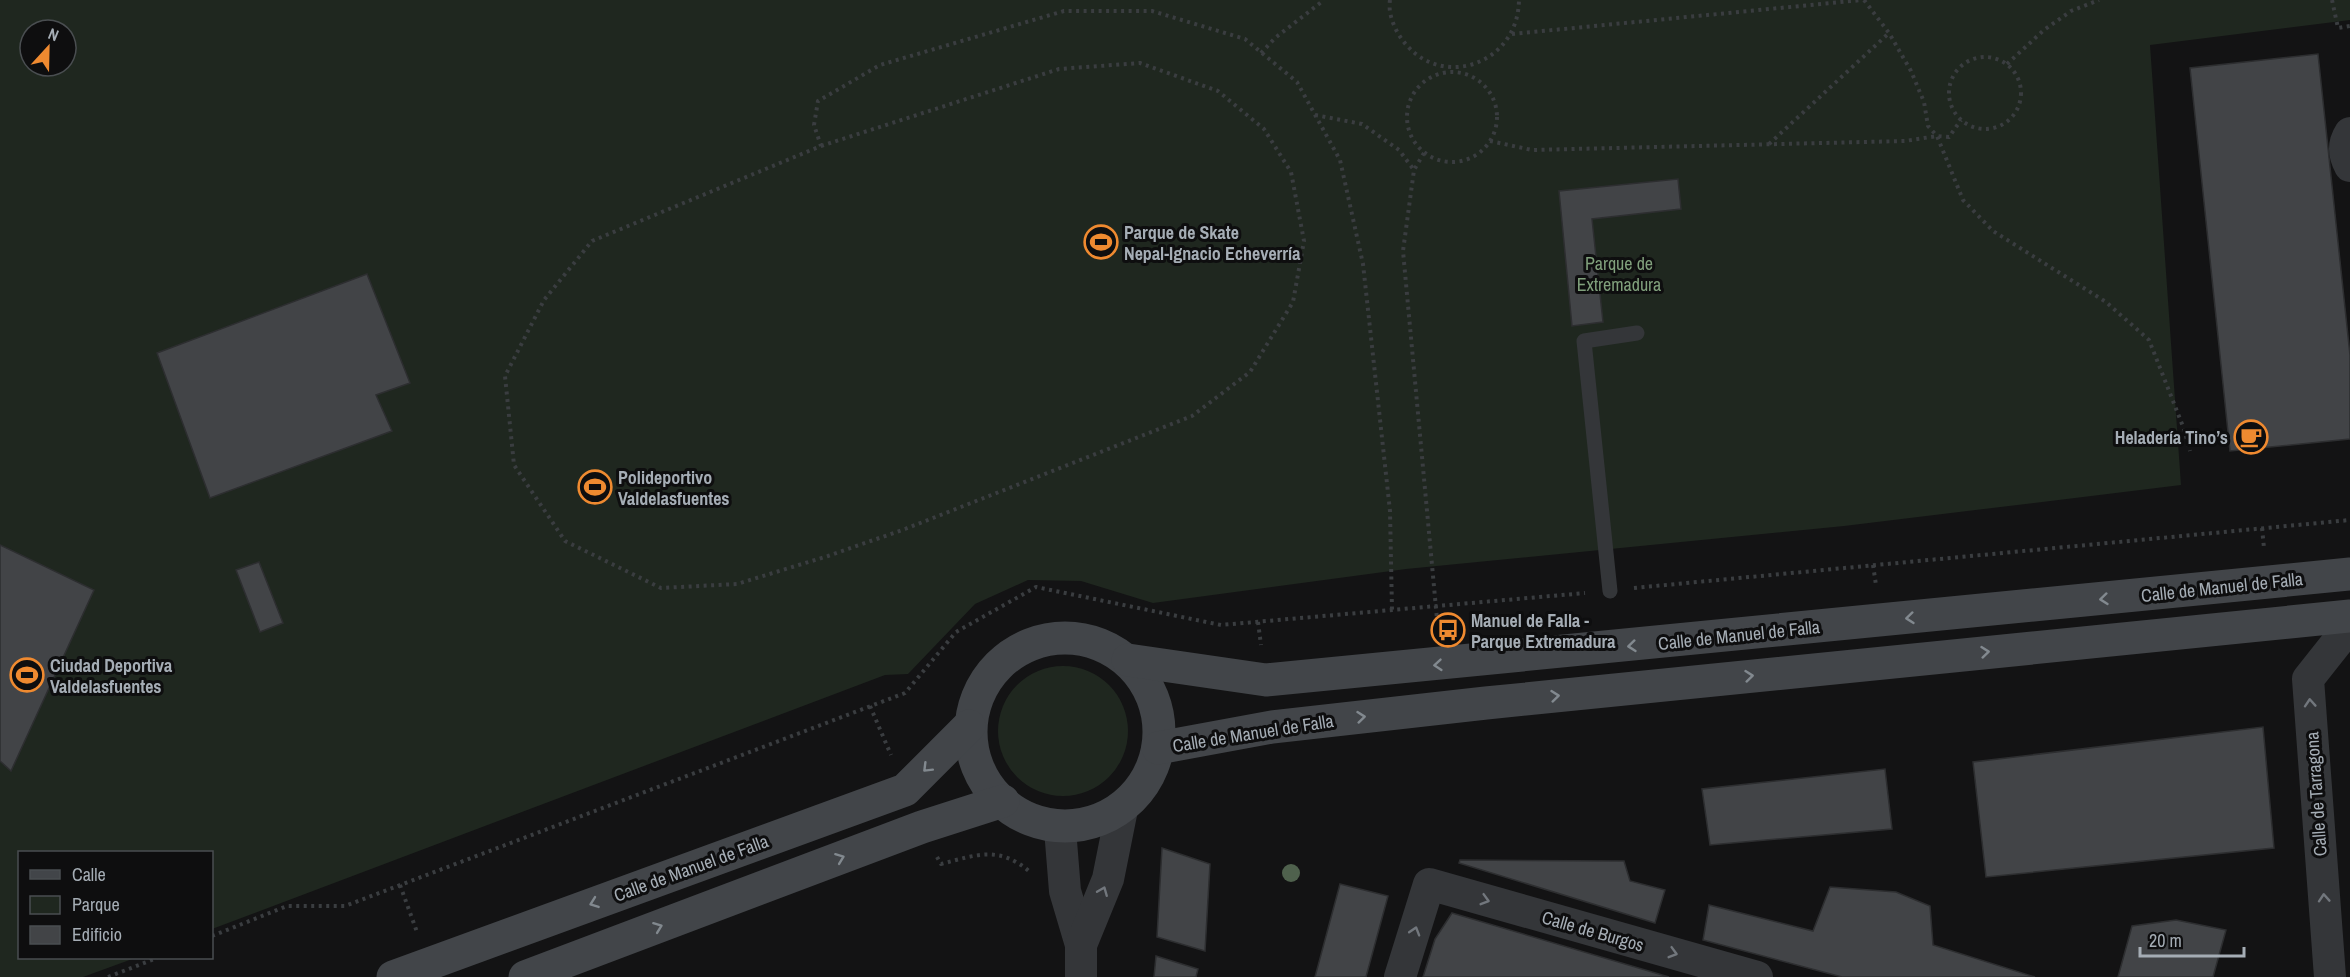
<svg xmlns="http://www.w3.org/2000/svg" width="2350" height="977" font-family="'Archivo Narrow',sans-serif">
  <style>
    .green { fill: #1f271f; fill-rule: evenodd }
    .building { fill: #424447; stroke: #2d2e30; stroke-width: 1.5 }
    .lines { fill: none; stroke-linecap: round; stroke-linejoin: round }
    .path { stroke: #3a3d40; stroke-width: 4; stroke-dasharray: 3 4.5; stroke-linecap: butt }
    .service { stroke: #343639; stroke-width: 15 }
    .minor { stroke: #343639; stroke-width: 32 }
    .secondary { stroke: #424549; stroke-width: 33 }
    .tree { fill: #4f614d }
    .oneway { stroke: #82898f }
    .oneway2 { stroke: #72777d }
    .labels { text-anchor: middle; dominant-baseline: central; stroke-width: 6; stroke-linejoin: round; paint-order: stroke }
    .poi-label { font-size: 18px; font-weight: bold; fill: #a5adb5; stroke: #0e0e0f; text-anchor: start }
    .park-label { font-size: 18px; fill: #80a07c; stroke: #0e0e0f }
    .street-label { font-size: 18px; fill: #a5adb5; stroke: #0e0e0f }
  </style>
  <rect width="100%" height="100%" fill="#131314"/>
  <g class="green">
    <path d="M0,0H2350V20L2150,45L2181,485L1844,526L1406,569L1153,603L1081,581L1028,580L975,604L908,674L885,675L212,929V852H20V958H135L83,977H0ZM30,30H66V66H30Z"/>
    <circle cx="1063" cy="731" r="65"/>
  </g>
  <g class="building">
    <polygon points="2318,54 2350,355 2350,439 2230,451 2190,68"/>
    <polygon points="1678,179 1681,209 1592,219 1603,322 1572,326 1559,191"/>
    <polygon points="367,274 410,383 376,395 392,431 210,498 157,353"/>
    <polygon points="0,545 94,590 11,771 0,761"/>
    <polygon points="259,562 283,623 260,632 236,570"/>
    <polygon points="2263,727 2274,848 1986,877 1973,762"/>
    <polygon points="1885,769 1892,829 1710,845 1702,789"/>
    <polygon points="1162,848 1210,864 1205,951 1157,937"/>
    <polygon points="1460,860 1624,861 1630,881 1665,890 1655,923 1459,863"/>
    <polygon points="1340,884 1388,896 1366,977 1315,977"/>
    <polygon points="1830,887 1896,892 1930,906 1933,945 2035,977 1842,977 1703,940 1709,905 1813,931"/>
    <polygon points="1452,913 1669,977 1423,977 1435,939"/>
    <polygon points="2176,920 2226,930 2213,977 2118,977 2132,926"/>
    <polygon points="1156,956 1198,969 1196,977 1154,977"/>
  </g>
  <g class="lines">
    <g class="path">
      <path d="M1390,0C1388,12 1393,25 1399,35C1435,93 1518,67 1519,0"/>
      <polyline points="1864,0 1889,33 1911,71 1924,102 1928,126 1937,136 1963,200 1993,231 2106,302 2149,340 2184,429 2190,451"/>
      <polyline points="2332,0 2338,28 2350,26"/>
      <polyline points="1512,34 1862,0"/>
      <polyline points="1261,53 1275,38 1324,0"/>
      <circle cx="1985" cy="93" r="36"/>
      <polyline points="2007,64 2044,30 2071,11 2099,0"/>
      <circle cx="1452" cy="117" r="45"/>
      <polyline points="1315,115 1362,124 1399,150 1414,170"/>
      <polyline points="1490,141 1532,150 1905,141 1937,136 1949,137 1961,120"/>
      <polyline points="1769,144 1889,33"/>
      <polyline points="821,146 1059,69 1140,63 1218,91 1264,129 1291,172 1304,241 1293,302 1250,372 1192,416 905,529 828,556 737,584 661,588 565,541 514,465 505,376 544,300 592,241 821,146 814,125 818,101 880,65 1064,11 1152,11 1245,39 1297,82 1340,160 1363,264 1390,511 1392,610"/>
      <polyline points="1424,153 1414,170 1403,251 1438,630"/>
      <polyline points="2262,528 2264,548"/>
      <polyline points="1873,565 1876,585"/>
      <polyline points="1634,588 2350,520"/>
      <polyline points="1258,622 1261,645"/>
      <polyline points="870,706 891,755"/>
      <path d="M937,857L941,864C976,855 999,845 1030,872"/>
      <polyline points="400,885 417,932"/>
      <polyline points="212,936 287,906 345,906 905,693 956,632 1036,587 1221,625 1585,593"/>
      <polyline points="108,977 157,958"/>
    </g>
    <polyline class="service" points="1610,591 1584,341 1637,333"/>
    <g class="minor">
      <path d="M2350,133C2343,144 2344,155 2350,166"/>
      <polyline points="1060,829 1065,891 1081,945"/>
      <polyline points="1081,977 1081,945 1108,879 1122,809"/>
      <polyline points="1400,977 1429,884 1757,977"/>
      <polyline points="2330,977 2308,679 2350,626"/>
    </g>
    <g class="secondary">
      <circle cx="1065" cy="732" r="94"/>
      <polyline points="1128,660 1266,680 2350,574"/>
      <polyline points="1158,748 1272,727 1486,703 2350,616"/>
      <polyline points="393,977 905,790 969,726"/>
      <polyline points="525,977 922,827 1003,801"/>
    </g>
  </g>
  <circle class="tree" cx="1291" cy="873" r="9"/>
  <defs><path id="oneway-chevron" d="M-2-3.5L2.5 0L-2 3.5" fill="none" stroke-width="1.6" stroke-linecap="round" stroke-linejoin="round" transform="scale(1.5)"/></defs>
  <g class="oneway">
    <use href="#oneway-chevron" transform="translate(2104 599) rotate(174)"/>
    <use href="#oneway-chevron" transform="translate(1910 618) rotate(174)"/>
    <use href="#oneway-chevron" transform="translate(1632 646) rotate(174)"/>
    <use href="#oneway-chevron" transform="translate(1985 652) rotate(-6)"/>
    <use href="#oneway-chevron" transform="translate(1438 665) rotate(175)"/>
    <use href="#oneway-chevron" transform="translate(1749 676) rotate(-6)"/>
    <use href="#oneway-chevron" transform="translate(1555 696) rotate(-6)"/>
    <use href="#oneway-chevron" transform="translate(1361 717) rotate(-6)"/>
    <use href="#oneway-chevron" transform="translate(927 768) rotate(135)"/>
    <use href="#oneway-chevron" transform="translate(840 858) rotate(-21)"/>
    <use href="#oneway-chevron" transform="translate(594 903) rotate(160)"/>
    <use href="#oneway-chevron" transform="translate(658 927) rotate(-21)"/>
  </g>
  <g class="oneway2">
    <use href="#oneway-chevron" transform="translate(2310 703) rotate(-94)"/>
    <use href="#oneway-chevron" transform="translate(1103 891) rotate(-68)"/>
    <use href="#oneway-chevron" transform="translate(2324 898) rotate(-94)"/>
    <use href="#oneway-chevron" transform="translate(1485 900) rotate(16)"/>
    <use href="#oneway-chevron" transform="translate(1415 931) rotate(-73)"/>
    <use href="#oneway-chevron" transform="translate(1673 953) rotate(16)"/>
  </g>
  <defs>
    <g id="stadium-ring" transform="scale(1.725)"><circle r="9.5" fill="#0e0e0f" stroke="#ef8a30" stroke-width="1.5"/><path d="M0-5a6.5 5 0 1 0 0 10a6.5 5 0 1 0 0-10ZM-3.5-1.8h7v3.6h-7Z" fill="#ef8a30"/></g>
    <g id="cafe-ring" transform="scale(1.725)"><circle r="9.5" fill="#0e0e0f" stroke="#ef8a30" stroke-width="1.5"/><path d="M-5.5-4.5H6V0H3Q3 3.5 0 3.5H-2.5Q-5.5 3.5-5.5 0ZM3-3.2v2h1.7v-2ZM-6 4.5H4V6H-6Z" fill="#ef8a30"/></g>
    <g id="bus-ring" transform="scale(1.725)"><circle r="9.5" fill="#0e0e0f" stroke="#ef8a30" stroke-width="1.5"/><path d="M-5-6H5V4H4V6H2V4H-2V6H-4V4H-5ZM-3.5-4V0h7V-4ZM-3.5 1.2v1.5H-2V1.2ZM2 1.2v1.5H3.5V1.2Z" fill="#ef8a30"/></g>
  </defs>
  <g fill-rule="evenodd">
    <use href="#stadium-ring" x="1101" y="242"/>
    <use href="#cafe-ring" x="2251" y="437"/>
    <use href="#stadium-ring" x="595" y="487"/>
    <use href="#bus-ring" x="1448" y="630"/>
    <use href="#stadium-ring" x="27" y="675"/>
  </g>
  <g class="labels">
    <g class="poi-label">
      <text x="1124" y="232">Parque de Skate<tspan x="1124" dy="21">Nepal-Ignacio Echeverría</tspan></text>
      <text x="2228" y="437" text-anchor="end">Heladería Tino’s</text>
      <text x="618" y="477">Polideportivo<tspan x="618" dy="21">Valdelasfuentes</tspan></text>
      <text x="1471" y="620">Manuel de Falla -<tspan x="1471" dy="21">Parque Extremadura</tspan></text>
      <text x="50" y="665">Ciudad Deportiva<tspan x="50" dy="21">Valdelasfuentes</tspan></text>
    </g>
    <g class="park-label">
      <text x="1619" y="263">Parque de<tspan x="1619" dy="21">Extremadura</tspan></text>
    </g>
    <g class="street-label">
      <text transform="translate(2222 587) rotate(-6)">Calle de Manuel de Falla</text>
      <text transform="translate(1739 635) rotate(-6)">Calle de Manuel de Falla</text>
      <text transform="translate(1253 733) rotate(-9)">Calle de Manuel de Falla</text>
      <text transform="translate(2316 794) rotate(-94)">Calle de Tarragona</text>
      <text transform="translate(691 868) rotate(-20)">Calle de Manuel de Falla</text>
      <text transform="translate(1593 931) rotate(16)">Calle de Burgos</text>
    </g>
  </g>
  <rect x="18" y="851" width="195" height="108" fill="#0e0e0f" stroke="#4a4e51" stroke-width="1.5"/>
  <rect x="30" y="870" width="30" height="9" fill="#424549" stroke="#4a4e51" stroke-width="1.5"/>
  <text x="72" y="881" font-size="18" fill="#a5adb5">Calle</text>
  <rect x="30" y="896" width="30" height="18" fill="#1f271f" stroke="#4a4e51" stroke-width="1.5"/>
  <text x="72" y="911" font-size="18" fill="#a5adb5">Parque</text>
  <rect x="30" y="926" width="30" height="18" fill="#424447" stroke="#4a4e51" stroke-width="1.5"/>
  <text x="72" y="941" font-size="18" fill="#a5adb5">Edificio</text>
  <g transform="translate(48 48) rotate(22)"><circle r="28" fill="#0e0e0f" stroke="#4a4e51" stroke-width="1.5"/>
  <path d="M0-4.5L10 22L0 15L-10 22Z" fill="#ef8a30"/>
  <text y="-9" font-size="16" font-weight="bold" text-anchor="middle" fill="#a5adb5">N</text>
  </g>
  <path d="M2140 947v9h104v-9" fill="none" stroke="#a5adb5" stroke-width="3"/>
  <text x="2149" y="947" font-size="18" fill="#a5adb5" stroke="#0e0e0f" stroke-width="4.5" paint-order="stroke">20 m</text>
</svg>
